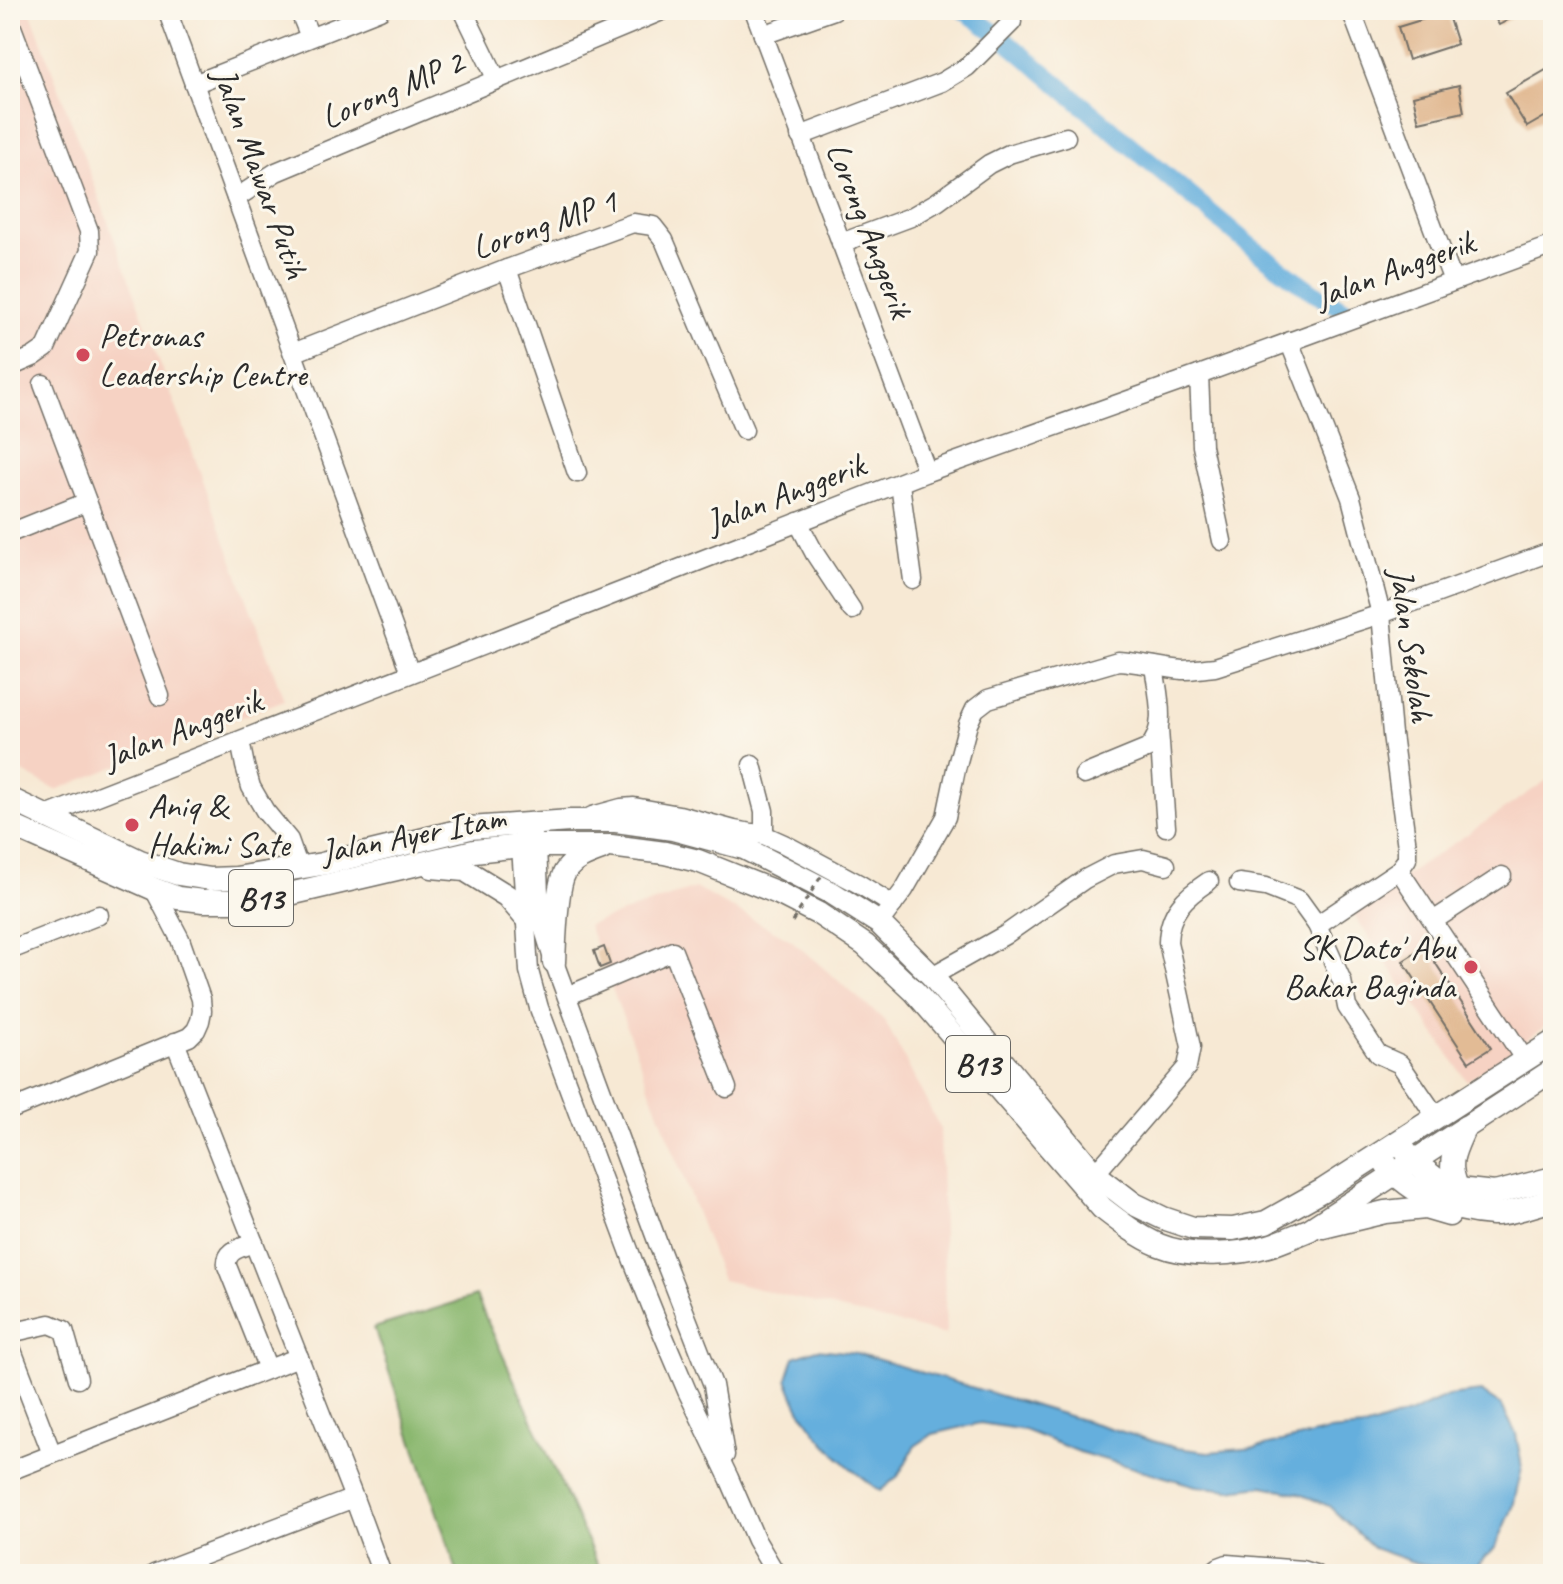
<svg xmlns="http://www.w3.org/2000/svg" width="1563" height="1584" font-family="Caveat,sans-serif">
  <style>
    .built { fill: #f6d2c3 }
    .forest { fill: #8bb86f; stroke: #5b724d; stroke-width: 2 }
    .water { fill: #65afdd; stroke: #486d84; stroke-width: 2 }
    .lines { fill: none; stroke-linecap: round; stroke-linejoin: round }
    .canal { stroke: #65afdd; stroke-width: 18 }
    .building { fill: #e2bb95 }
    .minor-casing { stroke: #726e66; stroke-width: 21 }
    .major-casing { stroke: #726e66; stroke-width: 25 }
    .minor { stroke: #fff; stroke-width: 18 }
    .major { stroke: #fff; stroke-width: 22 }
    .path-bridge { stroke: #726e66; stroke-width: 3; stroke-dasharray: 6 6; stroke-linecap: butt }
    .poi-dot { fill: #d1495b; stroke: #fbf7ec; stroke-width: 3 }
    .labels { text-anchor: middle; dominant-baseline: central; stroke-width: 6; stroke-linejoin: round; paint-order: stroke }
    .shield { fill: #fbf7ec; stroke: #696865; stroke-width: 2 }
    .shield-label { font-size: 32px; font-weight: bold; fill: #2b2b2b }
    .street-label { font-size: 34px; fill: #2b2b2b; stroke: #fbf7ec }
    .poi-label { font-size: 34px; fill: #2b2b2b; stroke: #fbf7ec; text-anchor: start }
  </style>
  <rect width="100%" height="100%" fill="#fbf7ec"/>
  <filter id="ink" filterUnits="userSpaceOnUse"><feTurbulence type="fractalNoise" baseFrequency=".0125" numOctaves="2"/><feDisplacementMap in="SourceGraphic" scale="16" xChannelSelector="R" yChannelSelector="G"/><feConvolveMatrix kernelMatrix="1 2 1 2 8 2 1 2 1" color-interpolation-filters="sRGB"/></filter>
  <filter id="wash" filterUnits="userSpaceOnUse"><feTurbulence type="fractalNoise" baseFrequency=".006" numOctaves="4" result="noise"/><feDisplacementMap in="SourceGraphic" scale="32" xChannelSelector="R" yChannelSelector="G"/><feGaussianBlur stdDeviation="1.8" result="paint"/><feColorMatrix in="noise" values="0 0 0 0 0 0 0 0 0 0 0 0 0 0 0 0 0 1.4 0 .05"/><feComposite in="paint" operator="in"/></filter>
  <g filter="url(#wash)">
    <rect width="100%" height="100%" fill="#f7e9d4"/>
    <g class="built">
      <polygon points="10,10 30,10 284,700 56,790 10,765"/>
      <polygon points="1553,776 1553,1021 1467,1081 1352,912"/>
      <polygon points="695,888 791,940 885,1021 940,1128 946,1335 722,1280 588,925"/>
    </g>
    <polygon class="forest" points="476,1296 602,1574 458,1574 374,1328"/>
    <path class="water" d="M817,1349L856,1353L1177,1448L1208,1452L1256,1448L1328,1431L1364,1428L1411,1413L1448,1396L1481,1392L1502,1406L1516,1434L1522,1468L1513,1507L1496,1547L1477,1566L1450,1568L1416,1563L1373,1548L1329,1506L1298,1493L1263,1486L1230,1490L1196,1486L1082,1453L1024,1430L980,1423L933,1434L915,1446L898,1476L880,1491C850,1470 823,1446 803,1414C796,1404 792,1391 787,1379L794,1357Z"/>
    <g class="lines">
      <polyline class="canal" points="963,10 1005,40 1249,245 1314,293 1344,309"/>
    </g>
    <g id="blocks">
      <g class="building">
        <polygon points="1490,10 1526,10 1499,25"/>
        <polygon points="1447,12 1457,44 1408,60 1398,27"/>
        <polygon points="1551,67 1553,70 1553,112 1527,127 1506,93"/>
        <polygon points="1459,85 1464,112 1419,122 1413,96"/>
        <polygon points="604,947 610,964 600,968 594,951"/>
        <polygon points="1425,947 1491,1048 1469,1062 1403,961"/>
      </g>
    </g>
  </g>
  <g filter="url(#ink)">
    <use href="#blocks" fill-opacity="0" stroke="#726e66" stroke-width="2"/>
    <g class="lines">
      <g class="minor-casing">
        <g id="minor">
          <polyline points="167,10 410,673"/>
          <polyline points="299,10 310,37"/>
          <polyline points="463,10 497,80"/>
          <polyline points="754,10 927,472"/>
          <polyline points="1351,10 1453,281"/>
          <polyline points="10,22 89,231 90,251 46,348 33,357 10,367"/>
          <polyline points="763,35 834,10"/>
          <polyline points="194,84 380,10"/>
          <polyline points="800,136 942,82 967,67 1012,22"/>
          <polyline points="236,198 276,172 664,10"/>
          <polyline points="841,243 911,217 937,202 989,164 1009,154 1066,137"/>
          <polyline points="507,269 577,473"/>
          <polyline points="1289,341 1351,498 1381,614 1392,734 1407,847 1407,859 1399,870 1317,925"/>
          <polyline points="293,353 507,269 633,223 653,226 664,240 744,430"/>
          <polyline points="1199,375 1202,446 1222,541"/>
          <polyline points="43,384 160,696"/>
          <polyline points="900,484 913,580"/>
          <polyline points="798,522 815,554 852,610"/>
          <polyline points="10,533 87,502"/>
          <polyline points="1159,730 1166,827"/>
          <polyline points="240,741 245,766 251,787 265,811 289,840 299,868"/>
          <polyline points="752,765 764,811 764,835"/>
          <path d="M1084,775L1147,749C1169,730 1157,691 1154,666"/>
          <polyline points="46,816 927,472 1199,375 1553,245"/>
          <polyline points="592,816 621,808 634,807 679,815 734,830 764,835 784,844 859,884 893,905"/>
          <polyline points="532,834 537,846 540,917 554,962 660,1249 713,1385 725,1455"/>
          <polyline points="524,835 521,846 529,971 539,1008 633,1261 656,1318 687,1391 729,1478 756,1540 776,1574"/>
          <polyline points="1399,870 1525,1060"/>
          <polyline points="1239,883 1266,887 1299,900 1317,925 1342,981 1347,1007 1378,1054 1400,1064 1437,1118"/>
          <polyline points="1433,921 1502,876"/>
          <path d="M879,923L904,890L946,817L956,769L968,724L975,709L988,699L1118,661C1140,662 1160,668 1182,670C1193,670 1204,668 1215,667L1381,614L1553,551"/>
          <polyline points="10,950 99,915"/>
          <polyline points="932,976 1005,935 1085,879 1114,864 1143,859 1166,865"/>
          <polyline points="567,996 673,951 727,1088"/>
          <polyline points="175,1042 354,1498 382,1574"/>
          <polyline points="10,1110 189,1037 196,1030 200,1021 202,1011 201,999 180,939 154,889"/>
          <path d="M1095,1174L1187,1067L1191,1047L1168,942C1169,911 1185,897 1209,881"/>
          <path d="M254,1243C241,1248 225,1250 227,1266L268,1369"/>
          <polyline points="10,1333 50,1324 64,1330 78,1379"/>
          <polyline points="10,1345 52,1454"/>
          <polyline points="10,1471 299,1357"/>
          <polyline points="154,1574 354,1498"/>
          <polyline points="1210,1574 1219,1567 1227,1564 1302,1570 1315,1574"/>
        </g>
      </g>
      <g class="major-casing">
        <g id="major">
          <polyline points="10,799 140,861 178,874 210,879 236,878 322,864 470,828 570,821 616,821 673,829 744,848 832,893 879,923 932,976 1095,1174 1134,1204 1163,1218 1193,1228 1233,1229 1266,1222 1323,1190 1553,1042"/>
          <path d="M10,825L154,889L178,898L203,901H236L281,896L474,851L521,846H611L665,853L698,861L778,893L819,914L865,945L915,992L1102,1208C1120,1222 1138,1236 1159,1245C1190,1258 1237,1255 1268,1246C1282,1242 1296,1235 1309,1230L1553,1070"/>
          <polyline points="432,867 465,870 507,896 525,917"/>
          <path d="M554,962C555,943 556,887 565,872C573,859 588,854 602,849"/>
          <polyline points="1406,1152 1413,1161 1435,1178 1458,1189 1495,1193 1553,1178"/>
          <path d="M1386,1164C1411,1194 1453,1212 1492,1214C1507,1215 1537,1204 1553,1200"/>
          <path d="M1458,1189C1446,1163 1454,1152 1465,1127"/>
          <polyline points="1323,1227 1385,1212 1425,1208 1449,1215"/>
        </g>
      </g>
      <use href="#minor" class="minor"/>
      <use href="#major" class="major"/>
      <polyline class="path-bridge" points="792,922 822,875"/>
    </g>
  </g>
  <g class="poi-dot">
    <circle cx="83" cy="355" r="8"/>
    <circle cx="132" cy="825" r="8"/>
    <circle cx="1471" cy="967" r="8"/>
  </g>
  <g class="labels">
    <g class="shield">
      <rect x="229" y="870" width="64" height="56" rx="6"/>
      <rect x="946" y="1036" width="64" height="56" rx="6"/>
    </g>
    <g class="shield-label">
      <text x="261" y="898">B13</text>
      <text x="978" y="1064">B13</text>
    </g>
    <g class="street-label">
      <text transform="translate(392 89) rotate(-23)">Lorong MP 2</text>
      <text transform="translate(261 173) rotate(70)">Jalan Mawar Putih</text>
      <text transform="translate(544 224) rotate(-19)">Lorong MP 1</text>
      <text transform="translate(870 230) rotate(69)">Lorong Anggerik</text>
      <text transform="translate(1394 269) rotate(-20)">Jalan Anggerik</text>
      <text transform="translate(785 493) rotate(-21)">Jalan Anggerik</text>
      <text transform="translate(1412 645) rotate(82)">Jalan Sekolah</text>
      <text transform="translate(182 729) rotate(-21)">Jalan Anggerik</text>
      <text transform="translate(413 834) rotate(-11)">Jalan Ayer Itam</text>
    </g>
    <g class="poi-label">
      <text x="99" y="335">Petronas<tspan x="99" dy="39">Leadership Centre</tspan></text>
      <text x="148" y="805">Aniq &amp;<tspan x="148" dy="39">Hakimi Sate</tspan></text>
      <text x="1455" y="947" text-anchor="end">SK Dato' Abu<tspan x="1455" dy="39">Bakar Baginda</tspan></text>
    </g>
  </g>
  <rect width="1563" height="1584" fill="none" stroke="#fbf7ec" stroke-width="40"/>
</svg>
